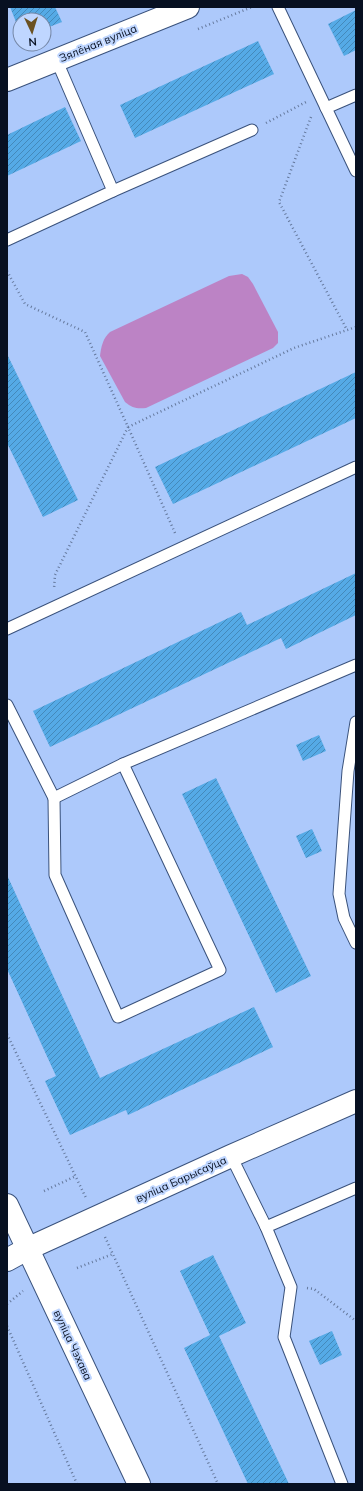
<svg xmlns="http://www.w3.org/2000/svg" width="363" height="1491" font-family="Mulish,sans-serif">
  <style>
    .pitch { fill: #bc83c5 }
    .building { fill: url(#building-hatch) }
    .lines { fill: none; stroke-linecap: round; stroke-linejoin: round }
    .service-casing { stroke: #3a527c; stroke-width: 13 }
    .minor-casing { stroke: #3a527c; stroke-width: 24 }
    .tertiary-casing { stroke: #3a527c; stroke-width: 24 }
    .secondary-casing { stroke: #3a527c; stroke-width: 24 }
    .path { stroke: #65799d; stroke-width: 2.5; stroke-dasharray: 1 3; stroke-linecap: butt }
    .service { stroke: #fff; stroke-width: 11 }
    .minor { stroke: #fff; stroke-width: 22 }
    .tertiary { stroke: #fff; stroke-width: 22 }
    .secondary { stroke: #fff; stroke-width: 22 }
    .labels { text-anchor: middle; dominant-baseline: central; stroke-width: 4; stroke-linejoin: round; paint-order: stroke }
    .street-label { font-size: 11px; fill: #071021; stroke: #bfd6ff }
  </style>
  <defs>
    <pattern id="building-hatch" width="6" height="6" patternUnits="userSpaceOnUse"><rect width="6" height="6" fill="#55aae6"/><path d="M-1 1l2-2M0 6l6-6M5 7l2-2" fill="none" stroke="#4489ba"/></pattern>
  </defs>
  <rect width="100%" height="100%" fill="#adc9fb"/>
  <path class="pitch" d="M242,274L248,277L253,284L278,332V343L273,348L146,408C137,409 132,408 125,402L100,356C101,347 103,338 110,332L229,276Z"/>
  <g class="building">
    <polygon points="10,7 55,7 62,22 44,29 44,20 20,20 20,32"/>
    <polygon points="356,10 356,50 344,56 328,24"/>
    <polygon points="258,41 274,74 135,138 120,105"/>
    <polygon points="65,107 81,141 7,176 7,135"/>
    <polygon points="7,354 78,500 43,517 7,443"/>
    <polygon points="356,372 356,418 173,504 155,467"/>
    <polygon points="356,573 356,615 286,649 281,638 50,747 33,711 241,612 247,625"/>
    <polygon points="319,735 326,751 303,761 296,745"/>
    <polygon points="216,778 311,976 276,993 182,794"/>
    <polygon points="312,829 322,851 306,858 296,836"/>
    <polygon points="7,875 100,1078 254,1007 273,1047 128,1115 126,1110 70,1135 45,1081 56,1076 7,969"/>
    <polygon points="213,1255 246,1323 219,1336 289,1484 248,1484 184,1348 210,1335 180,1271"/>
    <polygon points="332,1331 342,1355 320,1365 309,1341"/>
  </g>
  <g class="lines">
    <g class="service-casing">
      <g id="service">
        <polyline points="278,7 356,171"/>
        <polyline points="326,108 356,95"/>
        <polyline points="113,191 252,130"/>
        <polyline points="7,240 113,191 56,59"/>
        <polyline points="7,629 356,467"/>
        <polyline points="7,705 54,798 123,764 356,665"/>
        <polyline points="356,722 348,771 339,894 344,918 356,943"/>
        <polyline points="54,798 55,875 118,1017 220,970 123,764"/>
        <polyline points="231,1156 266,1227 291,1287 284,1337 342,1484"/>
        <polyline points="266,1227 356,1188"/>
      </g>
    </g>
    <g class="minor-casing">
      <polyline id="minor" points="27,1249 231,1156 356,1101"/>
    </g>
    <g class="tertiary-casing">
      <polyline id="tertiary" points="7,1260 27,1249"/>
    </g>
    <g class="secondary-casing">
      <g id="secondary">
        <polyline points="7,80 188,7"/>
        <polyline points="7,1205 139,1484"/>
      </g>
    </g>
    <g class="path">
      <polyline points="198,29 252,7"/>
      <polyline points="311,117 279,202 347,330"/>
      <polyline points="266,123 306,102"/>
      <polyline points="7,271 25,304 85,332 128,427 55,575 54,589"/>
      <polyline points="175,533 128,427 294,348 356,327"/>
      <polyline points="7,1034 86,1198"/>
      <polyline points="44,1191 76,1176"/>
      <polyline points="105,1237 218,1484"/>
      <polyline points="77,1268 113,1254"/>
      <polyline points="307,1288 314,1289 356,1321"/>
      <polyline points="7,1304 23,1291"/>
      <polyline points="7,1326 77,1484"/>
    </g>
    <use href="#service" class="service"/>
    <use href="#minor" class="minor"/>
    <use href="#tertiary" class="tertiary"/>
    <use href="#secondary" class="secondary"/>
  </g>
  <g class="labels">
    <g class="street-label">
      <text transform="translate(98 43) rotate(-22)">Зялёная вуліца</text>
      <text transform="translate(181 1179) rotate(-24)">вуліца Барысаўца</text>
      <text transform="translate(73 1345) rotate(65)">вуліца Чэхава</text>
    </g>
  </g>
  <rect width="363" height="1491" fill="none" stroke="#071021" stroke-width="16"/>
  <g transform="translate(32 32) rotate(176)"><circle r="19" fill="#bfd6ff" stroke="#7587a6"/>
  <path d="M0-3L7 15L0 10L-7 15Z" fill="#6a5122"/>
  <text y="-6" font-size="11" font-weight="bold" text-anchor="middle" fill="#071021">N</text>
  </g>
</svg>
